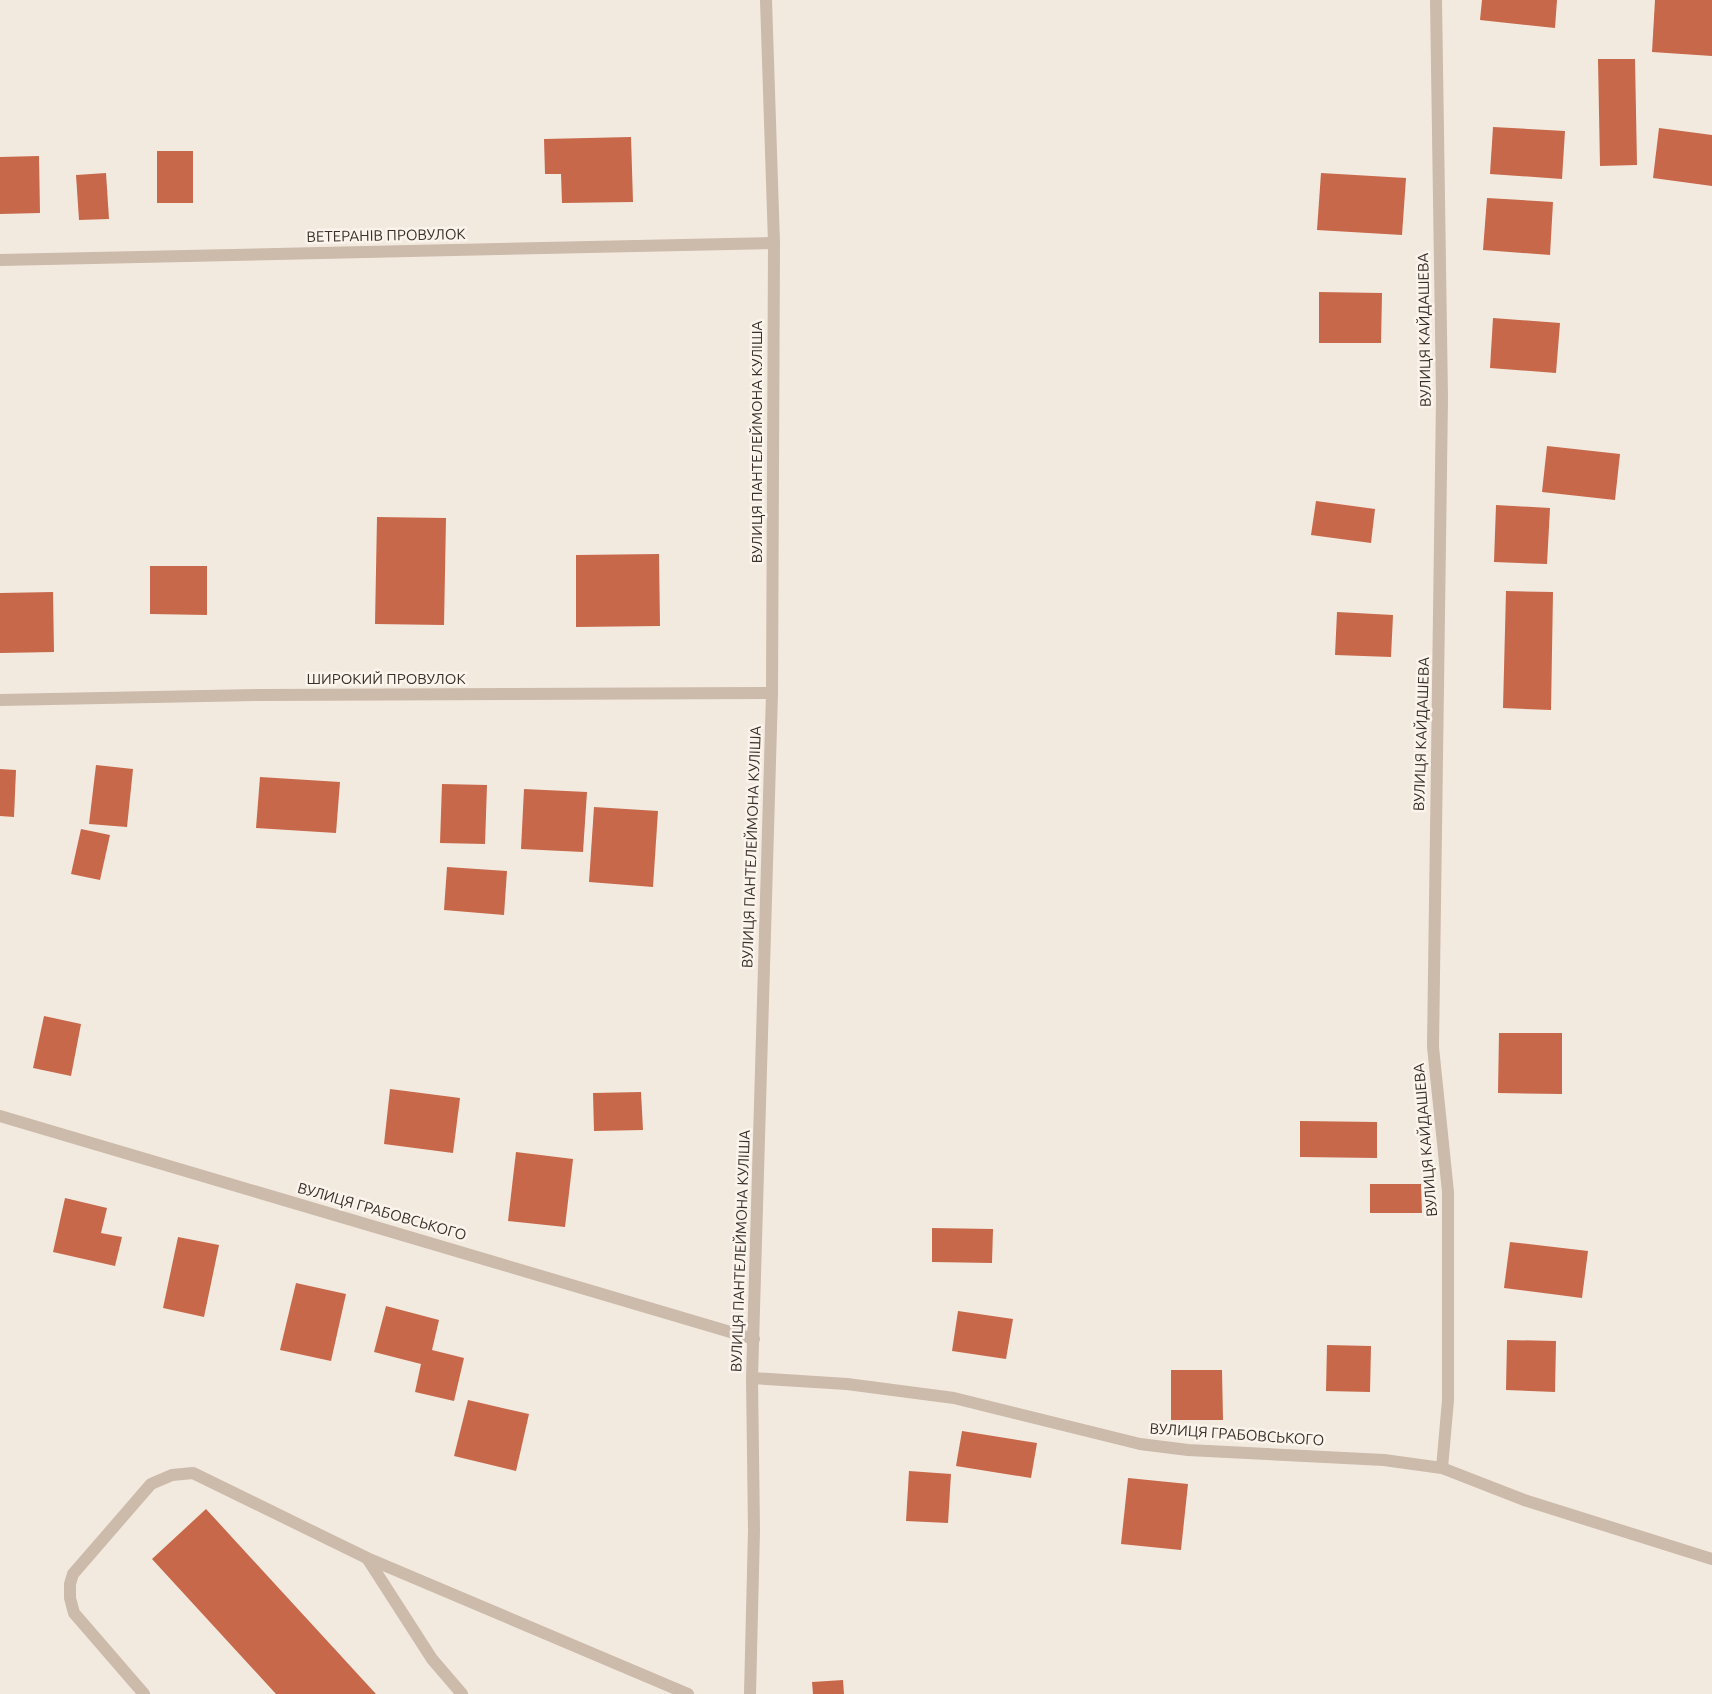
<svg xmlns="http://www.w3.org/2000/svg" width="1712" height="1694" font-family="Ubuntu,sans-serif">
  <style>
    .building { fill: #c7684a }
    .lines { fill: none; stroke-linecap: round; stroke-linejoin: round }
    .service { stroke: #ccbaab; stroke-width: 12 }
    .minor { stroke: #ccbaab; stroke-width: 12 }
    .tertiary { stroke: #ccbaab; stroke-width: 12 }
    .labels { text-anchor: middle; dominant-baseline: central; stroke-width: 5; stroke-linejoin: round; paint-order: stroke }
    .street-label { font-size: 15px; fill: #3a2f2a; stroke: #faf4ec }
  </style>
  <rect width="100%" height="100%" fill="#f3eadf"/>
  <g class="building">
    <polygon points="1482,0 1557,0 1555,28 1480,20"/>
    <polygon points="1655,0 1712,0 1712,56 1652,52"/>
    <polygon points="1598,59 1635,59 1637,165 1600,166"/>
    <polygon points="1493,127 1565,131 1562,179 1490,174"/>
    <polygon points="1659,128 1712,135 1712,186 1653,178"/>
    <polygon points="631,137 633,202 562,203 561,174 545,174 544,139"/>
    <rect x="157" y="151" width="36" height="52"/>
    <polygon points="39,156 40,213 0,214 0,157"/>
    <polygon points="106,173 109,219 79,220 76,175"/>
    <polygon points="1321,173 1406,178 1402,235 1317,230"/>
    <polygon points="1487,198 1553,202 1550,255 1483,250"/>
    <polygon points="1319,292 1382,293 1381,343 1319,343"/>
    <polygon points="1493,318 1560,323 1556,373 1490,368"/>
    <polygon points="1547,446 1620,454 1615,500 1542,492"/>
    <polygon points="1316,501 1375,509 1371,543 1311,535"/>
    <polygon points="1496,505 1550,508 1547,564 1494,562"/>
    <polygon points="377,517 446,518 444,625 375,624"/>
    <polygon points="659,554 660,626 576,627 576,555"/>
    <polygon points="150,566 207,566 207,615 150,614"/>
    <polygon points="1506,591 1553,592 1551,710 1503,708"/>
    <polygon points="53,592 54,652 0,653 0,593"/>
    <polygon points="1337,612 1393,615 1391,657 1335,655"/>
    <polygon points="96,765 133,769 127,827 89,824"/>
    <polygon points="0,769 16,770 14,817 0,816"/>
    <polygon points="260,777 340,782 336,833 256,828"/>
    <polygon points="442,784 487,785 485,844 440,843"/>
    <polygon points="524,789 587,792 583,852 521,849"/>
    <polygon points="594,807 658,811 653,887 589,882"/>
    <polygon points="81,829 110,835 100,880 71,874"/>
    <polygon points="447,867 507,871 504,915 444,910"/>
    <polygon points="44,1016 81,1024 71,1076 33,1068"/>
    <polygon points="1499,1033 1562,1033 1562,1094 1498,1093"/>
    <polygon points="390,1089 460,1098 453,1153 384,1144"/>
    <polygon points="641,1092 643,1130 594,1131 593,1093"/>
    <polygon points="1300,1121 1377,1122 1377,1158 1300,1157"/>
    <polygon points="516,1152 573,1159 565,1227 508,1221"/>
    <polygon points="1370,1184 1421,1184 1422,1213 1370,1213"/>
    <polygon points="65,1198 107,1208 101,1233 122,1237 115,1266 53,1252"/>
    <polygon points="932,1228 993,1229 992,1263 932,1262"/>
    <polygon points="178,1237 219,1245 204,1317 163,1308"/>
    <polygon points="1510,1242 1588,1251 1582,1298 1504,1288"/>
    <polygon points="296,1283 346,1294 331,1361 280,1350"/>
    <polygon points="386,1306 439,1320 432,1350 464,1358 454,1401 415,1392 421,1364 374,1352"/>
    <polygon points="958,1311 1013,1319 1006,1359 952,1351"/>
    <polygon points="1507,1340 1556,1341 1555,1392 1506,1390"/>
    <polygon points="1327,1345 1371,1346 1370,1392 1326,1391"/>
    <polygon points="1171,1370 1222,1370 1223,1420 1171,1420"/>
    <polygon points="468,1400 529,1414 516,1471 454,1456"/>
    <polygon points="962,1431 1037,1443 1031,1478 956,1466"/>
    <polygon points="909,1471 951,1474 948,1523 906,1521"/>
    <polygon points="1128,1478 1188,1484 1181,1550 1121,1544"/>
    <polygon points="206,1509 376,1694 276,1694 152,1559"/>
    <polygon points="843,1680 844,1694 813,1694 812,1682"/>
  </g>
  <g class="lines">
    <g class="service">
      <polyline points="367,1558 432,1659 462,1694"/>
      <polyline points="144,1694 74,1613 70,1598 70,1584 73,1574 151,1484 172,1475 193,1473 367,1558 688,1694"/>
    </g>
    <g class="minor">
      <polyline points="1436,0 1442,398 1433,1047 1448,1192 1448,1400 1442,1468"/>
      <polyline points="0,260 774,243"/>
      <polyline points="0,700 259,695 772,693"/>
      <polyline points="0,1116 754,1339"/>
      <polyline points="752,1378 847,1384 954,1398 1140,1444 1188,1450 1384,1460 1442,1468 1524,1500 1712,1559"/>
    </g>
    <polyline class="tertiary" points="750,1694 754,1530 752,1378 772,693 774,243 766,0"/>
  </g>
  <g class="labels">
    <g class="street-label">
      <text transform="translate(386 235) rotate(-1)">ВЕТЕРАНІВ ПРОВУЛОК</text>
      <text transform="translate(1424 330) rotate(-91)">ВУЛИЦЯ КАЙДАШЕВА</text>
      <text transform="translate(756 442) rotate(-90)">ВУЛИЦЯ ПАНТЕЛЕЙМОНА КУЛІША</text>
      <text x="386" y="678">ШИРОКИЙ ПРОВУЛОК</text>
      <text transform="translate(1421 734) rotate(-88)">ВУЛИЦЯ КАЙДАШЕВА</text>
      <text transform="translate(751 847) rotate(-88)">ВУЛИЦЯ ПАНТЕЛЕЙМОНА КУЛІША</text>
      <text transform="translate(1425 1140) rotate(-95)">ВУЛИЦЯ КАЙДАШЕВА</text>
      <text transform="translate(382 1211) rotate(16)">ВУЛИЦЯ ГРАБОВСЬКОГО</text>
      <text transform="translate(740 1251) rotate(-88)">ВУЛИЦЯ ПАНТЕЛЕЙМОНА КУЛІША</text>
      <text transform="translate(1237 1434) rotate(4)">ВУЛИЦЯ ГРАБОВСЬКОГО</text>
    </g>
  </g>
</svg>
